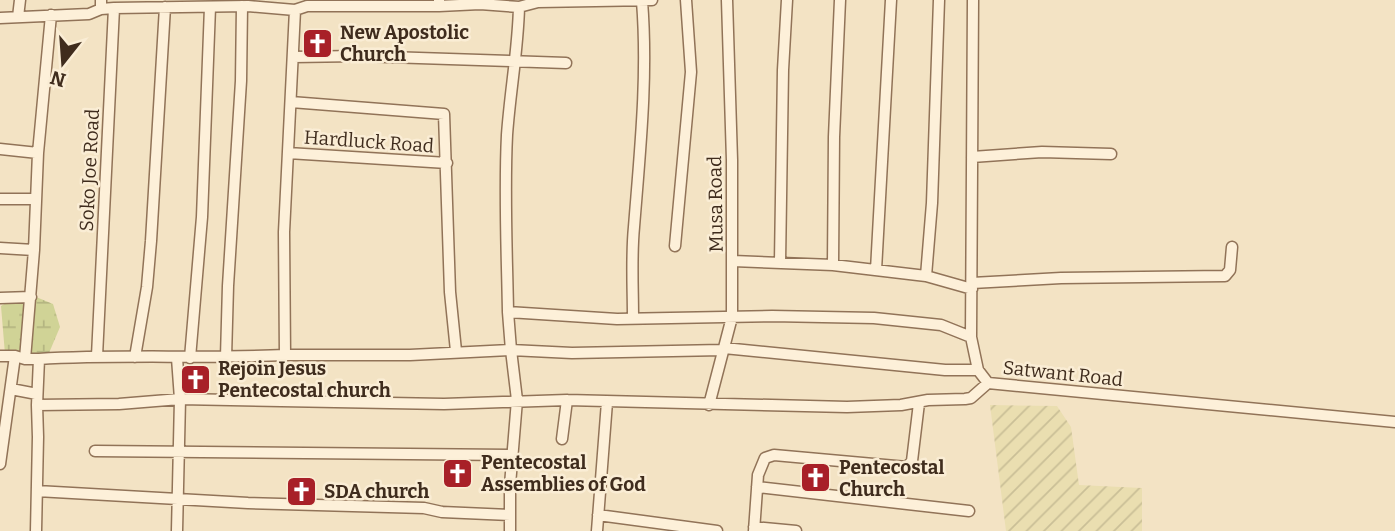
<svg xmlns="http://www.w3.org/2000/svg" width="1395" height="531" viewBox="0 0 1395 531" font-family="Bitter,serif">
  <defs>
    <pattern id="farmland-furrows" width="10" height="10" patternUnits="userSpaceOnUse" patternTransform="scale(1.75)"><rect width="10" height="10" fill="#eadeb0"/><path d="M-1 1l2-2M0 10L10 0M9 11l2-2" fill="none" stroke="#cabf97"/></pattern>
    <pattern id="wetland-marsh" width="20" height="14" patternUnits="userSpaceOnUse" patternTransform="scale(1.75)"><rect width="20" height="14" fill="#d0d396"/><path d="M1 5h8M5 5V1M11 12h8M15 12V8" fill="none" stroke="#b4b581"/></pattern>
  </defs>
  <rect width="100%" height="100%" fill="#f3e3c4"/>
  <path fill="url(#farmland-furrows)" d="M990 405 1057 406 1071 427 1079 485 1142 488V531H1006Z"/>
  <path fill="url(#wetland-marsh)" d="M24 292 53 304 60 327 49 353 28 361 5 354 1 306Z"/>
  <g fill="none" stroke-linecap="round" stroke-linejoin="round">
    <defs>
      <path id="minor" d="M538 0V2L652 0
        M973 0 971 337 978 370 988 383 1395 422
        M439 6 480 4 519 7 538 2
        M519 7C518 50 510 92 507 135 504 194 507 253 508 312L617 319 772 316 874 318 941 325 971 337
        M114 8 248 6 295 10 307 6H439V0
        M18 17 20 0
        M0 18 89 14 101 9
        M293 57 358 56 566 63
        M291 102 444 114 450 292 456 351
        M0 149 38 153
        M288 153 447 163
        M972 157 1042 152 1111 154
        M0 199H35
        M675 246 691 72 686 0
        M0 248 34 250
        M733 261 833 265 926 276 972 289
        M780 262 783 70 787 0
        M833 265 834 137 840 0
        M876 270 891 0
        M926 276 932 203 939 0
        M972 283 1061 278 1225 276 1230 270 1232 247
        M0 298 31 297
        M508 312 511 350 572 353 722 350
        M633 318C633 288 631 257 634 227 640 151 648 76 642 1
        M724 348 945 370H978
        M285 355H410L511 350 517 400 510 485V531
        M0 356H15
        M97 356 114 8 101 9V0
        M135 357 147 287 151 241 165 7
        M226 357 228 286 241 81 242 6
        M190 358 202 217 210 7
        M25 359H39L37 405 119 404 180 399 444 404 567 400 847 407 901 405 928 400 965 399 971 398 988 383
        M39 359C121 354 203 359 285 355L284 232 295 10
        M11 389 37 394
        M709 405 732 317V160L727 0
        M562 439 567 400
        M95 451 512 455
        M0 464 15 356 25 359 34 250 38 153 51 15
        M757 487 969 511
        M37 491 248 503 424 508 442 512 510 515
        M598 515 717 531
        M754 527 796 531
        M36 531 38 437 37 405
        M177 531 180 399 177 358
        M597 531 607 402
        M754 531 758 475 765 458 774 455 907 467 912 461 919 403"/>
    </defs>
    <use href="#minor" stroke="#917358" stroke-width="13"/>
    <use href="#minor" stroke="#fdf0d9" stroke-width="10"/>
  </g>
  <defs>
    <symbol id="church-square" viewBox="-11 -11 22 22"><rect x="-9" y="-9" width="18" height="18" rx="4" fill="#a82028" stroke="#faedd5"/><path d="M-1.2-6h2.4v3.5h3.3v2.4h-3.3V6h-2.4V-.1h-3.3v-2.4h3.3Z" fill="#fff"/></symbol>
  </defs>
  <g fill-rule="evenodd">
    <use href="#church-square" x="300" y="26" width="35" height="35"/>
    <use href="#church-square" x="178" y="362" width="35" height="35"/>
    <use href="#church-square" x="440" y="456" width="35" height="35"/>
    <use href="#church-square" x="798" y="460" width="35" height="35"/>
    <use href="#church-square" x="284" y="474" width="35" height="35"/>
  </g>
  <g text-anchor="middle" stroke-width="5" stroke-linejoin="round" paint-order="stroke">
    <g font-size="19" font-weight="bold" fill="#3f2c1d" stroke="#faedd5" text-anchor="start">
      <text x="340" y="39">New Apostolic<tspan x="340" dy="22">Church</tspan></text>
      <text x="218" y="375">Rejoin Jesus<tspan x="218" dy="22">Pentecostal church</tspan></text>
      <text x="481" y="469">Pentecostal<tspan x="481" dy="22">Assemblies of God</tspan></text>
      <text x="839" y="474">Pentecostal<tspan x="839" dy="22">Church</tspan></text>
      <text x="324" y="498">SDA church</text>
    </g>
    <g font-size="19" fill="#3f2c1d" stroke="#faedd5">
      <text transform="translate(369 141) rotate(4)" y="7">Hardluck Road</text>
      <text transform="translate(89 170) rotate(-87)" y="7">Soko Joe Road</text>
      <text transform="translate(715 204) rotate(-91)" y="7">Musa Road</text>
      <text transform="translate(1063 373) rotate(6)" y="7">Satwant Road</text>
    </g>
  </g>
  <g transform="translate(63 63) rotate(197)" stroke="#faedd5" stroke-width="5" paint-order="stroke">
  <path d="M0-5L12 26L0 18L-12 26Z" fill="#3f2c1d"/>
  <text y="-10" font-size="19" font-weight="bold" text-anchor="middle" fill="#3f2c1d">N</text>
  </g>
</svg>
